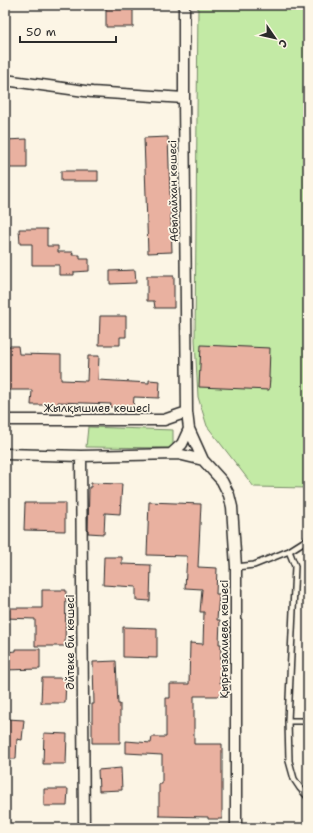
<svg xmlns="http://www.w3.org/2000/svg" width="313" height="833" viewBox="0 0 313 833" font-family="'Shantell Sans',sans-serif">
  <rect width="100%" height="100%" fill="#fcf5e5"/>
  <filter id="ink" filterUnits="userSpaceOnUse"><feTurbulence type="fractalNoise" baseFrequency=".025" numOctaves="2"/><feDisplacementMap in="SourceGraphic" scale="8" xChannelSelector="R" yChannelSelector="G"/><feConvolveMatrix kernelMatrix="1 2 1 2 8 2 1 2 1" color-interpolation-filters="sRGB"/></filter>
  <g filter="url(#ink)">
    <path fill="#c3eaa5" stroke="#778a68" d="M198 5H308V488L254 487 207 426 198 397 195 340Z
      M88 427 173 430V448L86 447Z"/>
    <path fill="#e9b1a0" stroke="#2b2b2b" d="M106 5H133V27H106Z
      M168 137 172 252 148 253 144 138Z
      M27 139V168H5V140Z
      M61 171H98V181H61Z
      M19 229H47V246H58V252H73L72 255H80V259H89V271L74 272V275H59V265H32V244H20Z
      M135 270 136 283 110 284V271Z
      M147 276H174V308H155L154 301H147Z
      M100 316H126V337H120V345H99Z
      M201 345 270 348 269 378H270L269 390 199 387Z
      M5 346H18L19 354 61 355V380L87 381 88 356H99L98 380 149 383V380L160 381 159 398 134 397 133 408 110 407 111 404 58 402V405H31L32 390H5Z
      M91 483 122 484 120 514 105 513 104 534 88 533 89 487H91Z
      M149 502 201 504 198 567 217 568 216 594H219L217 620H220L219 644H221L220 683H225L226 696H194V744H222V819H208V817L159 816V784H162V755L126 753V741L151 743 152 737H166V698H170V684H189L190 643 203 644 204 612H200L202 589 185 588 187 556 147 555Z
      M25 503H65V531L24 530Z
      M104 557H122V564L151 565 150 601 136 600V587L103 585Z
      M42 590H66L65 646H35V619L5 618V608H42Z
      M123 627 157 628V658L123 657Z
      M16 649H40V669L5 670V652L16 651Z
      M116 661 118 704H120V743H92V704H94L93 662Z
      M42 678H66L65 703H41Z
      M7 719 24 720 22 740 17 739 16 759H5Z
      M44 733 67 734 66 764H43Z
      M121 768 122 790 99 791 98 770Z
      M44 789H68L67 806H44Z"/>
    <g fill="none" stroke-linecap="round" stroke-linejoin="round">
      <defs>
        <path id="service" d="M289 551 295 566 288 721 289 761 294 779 300 788 308 797
          M236 567 254 565 289 551 308 539
          M288 721H308"/>
        <path id="minor" d="M184 5V98L187 412 189 429 203 460 222 481 229 495 232 507 236 567V828
          M5 80 92 92 184 98
          M5 420H164L187 412
          M5 454 81 456 178 454 203 460
          M171 454 182 444 189 429
          M81 456 84 828"/>
      </defs>
      <use href="#service" stroke="#2b2b2b" stroke-width="8"/>
      <use href="#minor" stroke="#2b2b2b" stroke-width="13"/>
      <use href="#service" stroke="#fcf5e5" stroke-width="5"/>
      <use href="#minor" stroke="#fcf5e5" stroke-width="10"/>
    </g>
  </g>
  <g text-anchor="middle" stroke-width="3.5" stroke-linejoin="round" paint-order="stroke">
    <g font-size="11" fill="#2b2b2b" stroke="#fcf5e5">
      <text transform="translate(173 191) rotate(-91)" y="4">Абылайхан көшесі</text>
      <text x="97" y="412">Жылқышиев көшесі</text>
      <text transform="translate(224 639) rotate(-90)" y="4">Қырғызалиева көшесі</text>
      <text transform="translate(70 642) rotate(-90)" y="4">Әйтеке би көшесі</text>
    </g>
  </g>
  <rect width="313" height="833" fill="none" stroke="#fcf5e5" stroke-width="20"/>
  <rect x="10" y="10" width="293" height="813" fill="none" stroke="#2b2b2b" stroke-width="1.5" filter="url(#ink)"/>
  <g transform="translate(275 38) rotate(124)" stroke="#fcf5e5" stroke-width="3" paint-order="stroke">
  <path d="M0-3L7 15L0 10L-7 15Z" fill="#2b2b2b"/>
  <text y="-6" font-size="11" font-weight="bold" text-anchor="middle" fill="#2b2b2b">С</text>
  </g>
  <path d="M20 36v6h96v-6" fill="none" stroke="#2b2b2b" stroke-width="2"/>
  <text x="26" y="36" font-size="12" fill="#2b2b2b" stroke="#fcf5e5" stroke-width="3" paint-order="stroke">50 m</text>
</svg>
